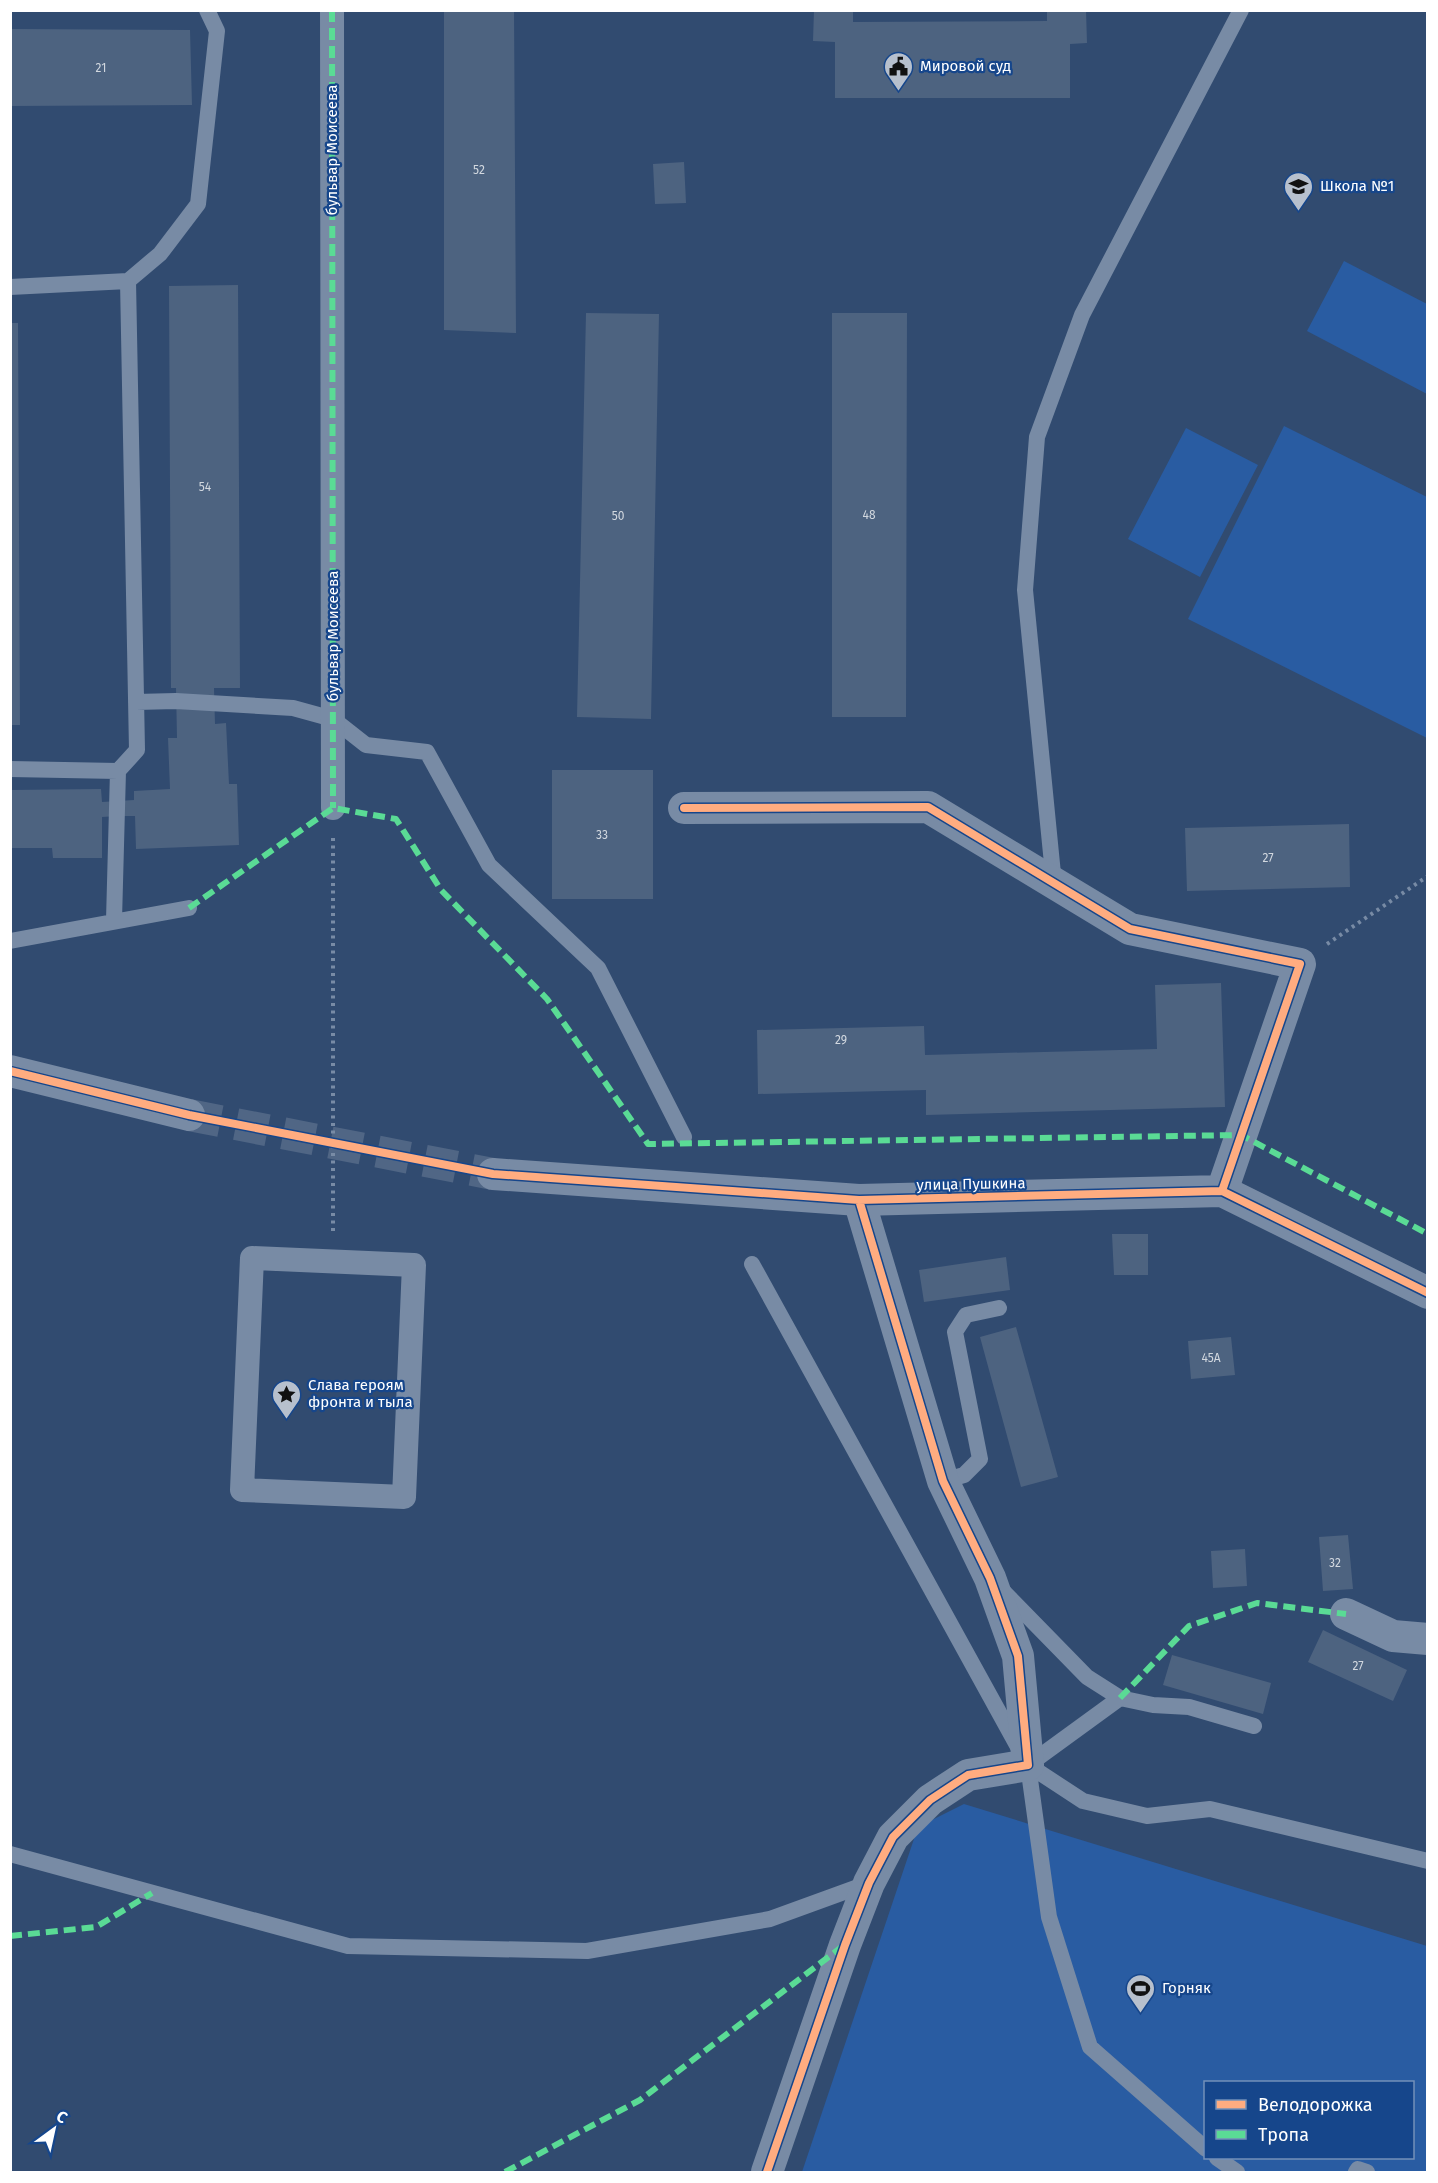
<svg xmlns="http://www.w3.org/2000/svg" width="1438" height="2183" viewBox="0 0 1438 2183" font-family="'Fira Sans',sans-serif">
  <rect width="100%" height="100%" fill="#314b70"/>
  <path fill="#295ca2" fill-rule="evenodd" d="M1344 261 1427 304V394L1307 331Z
    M1284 426 1427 497V738L1188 619Z
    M1186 428 1258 465 1200 577 1128 539Z
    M964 1804 1427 1946V2172H802L918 1827ZM1206 2082H1412V2158H1206Z"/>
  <path fill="#4d6380" d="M444 10H514L516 333 444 330Z
    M814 10H853V22L1047 21V10H1086L1087 43 1070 44V98H835V42L813 41Z
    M10 29 190 30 192 105 10 106Z
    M684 162 686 203 655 204 653 164Z
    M238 285 240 688H214L215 724 226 723 229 784H237L239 845 136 849 135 816H117L102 817V858H53L52 848H10V790L101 789 102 802 134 800V791L170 789 168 738H177L176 688H171L169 286Z
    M586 313 659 314 651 719 577 717Z
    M832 313H907L906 717H832Z
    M10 323H18L20 725H10Z
    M552 770H653V899H552Z
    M1349 824 1350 887 1187 891 1185 828Z
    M1221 983 1225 1107 926 1115V1090L758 1094 757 1030 924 1026 925 1055 1157 1049 1155 985Z
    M1112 1234H1148V1275H1114Z
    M1006 1257 1010 1290 924 1302 919 1270Z
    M1016 1327 1058 1477 1021 1487 980 1337Z
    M1231 1337 1235 1375 1191 1379 1188 1341Z
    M1348 1535 1353 1589 1323 1591 1319 1537Z
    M1245 1549 1247 1586 1213 1588 1211 1551Z
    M1323 1630 1407 1670 1393 1701 1308 1662Z
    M1172 1655 1271 1683 1263 1714 1163 1685Z"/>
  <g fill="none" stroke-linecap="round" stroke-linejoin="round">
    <path stroke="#506685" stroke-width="32" stroke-dasharray="32 16" stroke-linecap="butt" d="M189 1115 493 1174"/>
    <path stroke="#788ba5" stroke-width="4" stroke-dasharray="3 4.5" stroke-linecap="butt" d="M1327 944 1428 876
      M333 1231V836"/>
    <path stroke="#788ba5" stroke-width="16" d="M10 287 128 281 160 254 198 204 217 31 207 10
      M136 702 176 701 293 708 333 719 366 745 427 752 489 865 598 968 684 1137
      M10 769 118 771
      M1054 884 1025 590 1037 437 1082 315 1241 10
      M114 920 118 771 137 750 128 281
      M10 941 189 908
      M752 1264 1028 1765 1049 1917 1090 2047 1206 2149
      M943 1481 964 1475 980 1459 955 1332 966 1315 999 1308
      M1001 1589 1087 1677 1120 1698 1153 1705 1189 1707 1254 1726
      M1028 1765 1083 1801 1147 1816 1210 1809 1428 1861
      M1028 1765 1120 1698
      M10 1854 348 1946 587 1951 770 1919 869 1883
      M1217 2158 1237 2172
      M1356 2172 1358 2169 1367 2172"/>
    <path stroke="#788ba5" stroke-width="24" d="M332 10 333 808
      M252 1258 414 1265 404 1497 242 1490Z"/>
    <path stroke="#788ba5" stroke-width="32" d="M684 808 928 807 1130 929 1300 964 1222 1191
      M10 1071 189 1115
      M493 1174 859 1200 1222 1191 1428 1293
      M1346 1614 1393 1636 1428 1639
      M767 2172 845 1945 869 1883 893 1837 930 1800 968 1775 1028 1765 1018 1656 990 1578 943 1481 859 1200"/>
    <path stroke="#5adb95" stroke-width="6" stroke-dasharray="12 6" stroke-linecap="butt" d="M332 10 333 808
      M189 908 333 808 396 819 441 890 547 999 648 1144 1241 1135 1428 1234
      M1120 1698 1189 1626 1257 1603 1346 1614
      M10 1936 96 1927 152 1893
      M505 2172 640 2100 843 1946"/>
    <defs>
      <path id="cycleway" d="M684 808 928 807 1130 929 1300 964 1222 1191
        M10 1071 189 1115 493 1174 859 1200 1222 1191 1428 1293
        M767 2172 845 1945 869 1883 893 1837 930 1800 968 1775 1028 1765 1018 1656 990 1578 943 1481 859 1200"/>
    </defs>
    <use href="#cycleway" stroke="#16468b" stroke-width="11"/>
    <use href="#cycleway" stroke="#ffac80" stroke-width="8"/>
  </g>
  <defs>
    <symbol id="civic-pin" viewBox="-11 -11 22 30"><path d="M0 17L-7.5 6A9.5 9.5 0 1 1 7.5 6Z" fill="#b7c0cd" stroke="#16468b"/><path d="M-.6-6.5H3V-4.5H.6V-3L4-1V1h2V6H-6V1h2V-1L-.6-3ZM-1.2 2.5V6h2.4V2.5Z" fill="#111"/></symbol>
    <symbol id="school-pin" viewBox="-11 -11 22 30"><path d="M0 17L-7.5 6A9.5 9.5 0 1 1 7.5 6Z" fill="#b7c0cd" stroke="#16468b"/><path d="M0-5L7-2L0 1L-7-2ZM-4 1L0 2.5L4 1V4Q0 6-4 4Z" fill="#111"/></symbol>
    <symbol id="sight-pin" viewBox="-11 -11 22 30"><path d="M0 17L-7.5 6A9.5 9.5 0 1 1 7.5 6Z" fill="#b7c0cd" stroke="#16468b"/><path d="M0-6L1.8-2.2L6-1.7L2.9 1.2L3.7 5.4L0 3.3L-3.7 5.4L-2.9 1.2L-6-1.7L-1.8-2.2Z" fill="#111"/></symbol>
    <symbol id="stadium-pin" viewBox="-11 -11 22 30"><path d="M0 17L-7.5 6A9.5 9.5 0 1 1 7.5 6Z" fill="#b7c0cd" stroke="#16468b"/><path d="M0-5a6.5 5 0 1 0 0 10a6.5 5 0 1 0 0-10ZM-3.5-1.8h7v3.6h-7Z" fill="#111"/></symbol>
  </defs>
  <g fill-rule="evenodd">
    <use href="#civic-pin" x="882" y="50" width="33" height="45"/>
    <use href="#school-pin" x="1282" y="170" width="33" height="45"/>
    <use href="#sight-pin" x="270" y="1378" width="33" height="45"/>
    <use href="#stadium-pin" x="1124" y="1972" width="33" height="45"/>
  </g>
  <g text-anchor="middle" stroke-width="4.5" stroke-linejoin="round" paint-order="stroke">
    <g font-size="12" fill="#d2d8df">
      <text x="101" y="72">21</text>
      <text x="479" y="174">52</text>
      <text x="205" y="491">54</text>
      <text x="869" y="519">48</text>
      <text x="618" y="520">50</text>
      <text x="602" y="839">33</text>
      <text x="1268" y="862">27</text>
      <text x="841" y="1044">29</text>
      <text x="1211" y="1362">45А</text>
      <text x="1335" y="1567">32</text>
      <text x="1358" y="1670">27</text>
    </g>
    <g font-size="15" fill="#fff" stroke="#16468b" text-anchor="start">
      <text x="920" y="71">Мировой суд</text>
      <text x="1320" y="191">Школа №1</text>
      <text x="308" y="1390">Слава героям<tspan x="308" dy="17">фронта и тыла</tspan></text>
      <text x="1162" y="1993">Горняк</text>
    </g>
    <g font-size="15" fill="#fff" stroke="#16468b">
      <text transform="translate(332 150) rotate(-90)" y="5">бульвар Моисеева</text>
      <text transform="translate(333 636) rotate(-90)" y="5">бульвар Моисеева</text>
      <text transform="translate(971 1184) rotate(-1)" y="5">улица Пушкина</text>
    </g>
  </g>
  <rect width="1438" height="2183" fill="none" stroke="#ffffff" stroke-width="24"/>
  <rect x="1204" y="2081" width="210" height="78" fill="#16468b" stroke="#7390b9" stroke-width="1.5"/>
  <rect x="1216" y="2100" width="30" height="9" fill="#ffac80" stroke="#7390b9" stroke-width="1.5"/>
  <text x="1258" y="2111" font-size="18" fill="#ffffff">Велодорожка</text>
  <rect x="1216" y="2130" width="30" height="9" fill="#5adb95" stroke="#7390b9" stroke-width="1.5"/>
  <text x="1258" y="2141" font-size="18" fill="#ffffff">Тропа</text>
  <g transform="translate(54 2129) rotate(33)" stroke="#16468b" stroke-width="4.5" paint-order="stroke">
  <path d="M0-4.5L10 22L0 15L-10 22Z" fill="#ffffff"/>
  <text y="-9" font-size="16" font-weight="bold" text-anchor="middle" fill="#ffffff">С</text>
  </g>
</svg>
